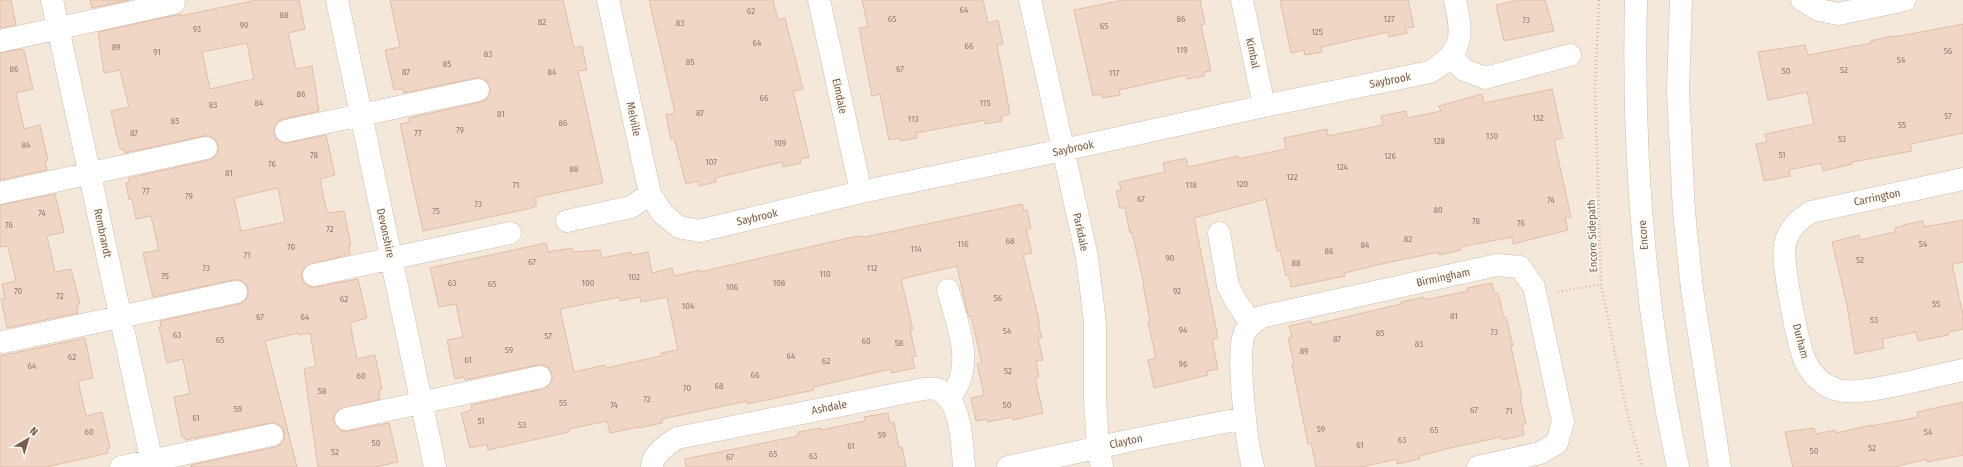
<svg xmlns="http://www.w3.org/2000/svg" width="1963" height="467" viewBox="0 0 1963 467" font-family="'Fira Sans Condensed',sans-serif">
  <rect width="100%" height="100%" fill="#fcf6ec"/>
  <path fill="#f3e8da" d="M0 0H1963V467H0Z"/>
  <path fill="#f0d6c5" stroke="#e2bda6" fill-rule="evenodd" d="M0 0H11L16 25 0 28Z
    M90 0H129L92 8Z
    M257 0H299L305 29 288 33 296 69 312 66 319 111 283 119 277 122 274 128V133L277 140 283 143H288L326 135 335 175 320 179 327 213 344 211 351 245H349L350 254 306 266 302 272V278L304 283 310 287H316L358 279 367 318 350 323 357 359 375 355 382 389 379 390 380 399 338 410 334 415V422L337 427 342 431H348L389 423 398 462 375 467H318L304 369 316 366 310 333 299 335 298 333 265 341 297 467H191V465L275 447 280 445 284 439V432L282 427 276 423H270L186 440 185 437H182L174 397 190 394 183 359 167 363 159 327 161 326 160 321 239 304 244 302 248 296V289L246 284 240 280H233L153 297 143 253 159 250 151 216 136 219 132 199 129 200 126 183 129 182V178L209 160 214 157 218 152V146L215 139 209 136H204L125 153 124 149H120L111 111 129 107 120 70 104 73 98 32 180 14V16ZM247 43 254 79 210 89 202 52ZM278 188 285 222 241 231 234 198Z
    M390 0H563L574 48 582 46 587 70 578 71 603 183 536 197V206L528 209 423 231 400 124 410 122 409 118 481 102 487 99 490 93V88L487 81 481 78H476L404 93 403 89 394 90 385 50 400 47Z
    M649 0H773L778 20 785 18 803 89 793 91 809 157 800 159 801 163 783 167 782 162 715 178 716 182 699 186 698 181 686 184 674 138 671 139 666 115 675 113Z
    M862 0H983L988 23 998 20 1003 44 997 45 1010 114 1002 116V121L985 124V120L916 133 917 138 900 141V138L889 140 880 94 872 96 859 28 868 27Z
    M1123 0H1200L1205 24 1201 25 1211 71 1204 72V76L1187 79 1186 75 1119 90 1120 95 1102 98V94L1093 96 1074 10Z
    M1280 0H1408L1414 27 1405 28 1407 33 1389 37 1388 32 1321 47 1322 52 1305 55 1304 50 1291 53Z
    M1519 0H1545L1554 31 1504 41 1496 5Z
    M1963 24V133L1910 144 1912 151 1852 162V164L1823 171 1821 163 1789 170 1790 176 1764 181 1756 144 1767 142 1765 134 1814 124 1807 92 1768 100 1758 52 1805 45 1808 55 1871 43V41L1887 37 1900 36Z
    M21 49 24 50 33 89 16 93 24 129 40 125 48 160 45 161 47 170 0 180V53Z
    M1552 89 1563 138 1554 140 1571 217 1565 218 1568 230 1513 244 1512 237 1460 247 1461 250 1439 255V252L1381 264 1344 273 1345 276 1291 287 1289 275 1286 276 1280 250 1277 251 1266 199 1194 218 1218 338 1212 340 1218 369 1207 371 1208 375 1154 388 1148 360 1156 358 1148 322 1150 321 1143 285H1144L1132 232 1130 233 1125 208H1120L1116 191 1121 190 1119 182 1165 172 1163 163 1186 158 1188 167 1238 156V159L1286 149 1284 138 1327 129 1328 136 1383 125 1381 116 1406 111 1407 118 1441 111 1439 106 1482 94 1484 103Z
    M55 194 64 232 47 236 55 272 71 269 80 304H77L78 313 7 328 1 299H5L2 284 16 281 8 246 0 247V205Z
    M1022 204 1024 211 1027 210 1031 228 1026 229 1032 253 1023 255 1040 324H1038L1042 338H1038L1043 360 1036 361 1039 377 1035 378 1043 413 1013 420V417L987 422V419L976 421 971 398 984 395 977 364 982 363 971 316 969 317 967 311 957 266 901 279 913 330H910L916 356 912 357 915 368 891 373V369L813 387 814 390 771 399 747 404V401L662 419V423L639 428V427L610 433 607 421 569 429V432L488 450 487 444 470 448 461 413 472 410 471 405 543 389 548 386 552 381V375L549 368 544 365H538L465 380 464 377 455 379 447 340 463 337 456 304 439 307 430 268 546 243 548 252 572 248 573 252 600 250 602 258 631 252 632 255 648 252 652 273 672 268 674 276 700 270V272L857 236 865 237ZM619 297 620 301 640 297 641 302 667 297 678 350 661 353V356L606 368 605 365 574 372 560 309Z
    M1963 220V262L1952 264 1963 315V329L1948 332V335L1918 341 1916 332 1882 339 1884 348 1855 354 1847 305 1832 242 1859 235 1860 240 1895 232V228L1904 226 1903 225 1923 221 1924 227Z
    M1492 283 1494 293H1498L1504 318 1506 317 1513 346 1511 347 1522 397 1520 398 1526 424H1522L1524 435 1502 440 1501 437 1450 448 1419 456 1420 459 1397 464V459L1361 467H1316L1311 443 1308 444 1292 364H1294L1288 338 1292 337 1289 326 1311 321 1312 325 1401 304V302L1424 297V300L1468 291 1467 288Z
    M85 338 93 378 78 381 86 416 102 412 110 448 107 449 108 453 46 467H0V356Z
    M1963 402V455L1927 462V459L1894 467H1793L1785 432 1814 428 1816 434 1835 430 1836 433 1871 425V426L1909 419 1918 417 1917 412Z
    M888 413 890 423 894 422 899 448 902 447 906 467H686L685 459 798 436V432L821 428V430L865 421 864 417Z"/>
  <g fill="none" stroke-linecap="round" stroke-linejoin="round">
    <defs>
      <path id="minor" d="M52 0 153 467
        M337 0 435 467
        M608 0 650 194 663 214 679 227 699 231 861 192 1063 150 1264 106 1430 72C1464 51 1463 37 1455 0
        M819 0 861 192
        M1030 0 1087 257 1095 323V399L1098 447 1102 467
        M1242 0 1264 106
        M1636 0C1632 157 1645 314 1678 467
        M1681 0 1678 91 1684 212 1692 289 1720 467
        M1802 0 1819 10 1838 14 1905 0
        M0 41 174 3
        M1451 56 1464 70 1485 78 1570 55
        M286 131 478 90
        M1963 179 1811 212C1799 219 1788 230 1785 244 1781 261 1798 347 1806 363 1813 376 1824 386 1838 390 1861 397 1936 375 1963 370
        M0 193 206 148
        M567 221 631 207 650 194
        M1219 233 1228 286 1237 303 1252 324
        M314 275 510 233
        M948 290C955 317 971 354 959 382 957 387 953 393 950 398
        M3 342 236 292
        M346 419 540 377
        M121 467 272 435
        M652 467C652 454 667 445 677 438L918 390C923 389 931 388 936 389 962 398 962 444 964 467
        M1008 467 1137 439 1245 418
        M1253 467C1247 445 1235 349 1245 332 1249 325 1256 321 1261 317L1497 265 1520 267 1534 287 1563 422 1557 443 1540 453 1478 467"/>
    </defs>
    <use href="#minor" stroke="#cebeb1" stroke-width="23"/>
    <path stroke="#d5b9a7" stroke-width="2.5" stroke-dasharray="1 3" stroke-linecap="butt" d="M1599 0 1595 88 1601 284 1626 408 1642 467
      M1558 292 1601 284"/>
    <use href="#minor" stroke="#fff" stroke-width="22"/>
  </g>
  <g text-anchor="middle" stroke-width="3" stroke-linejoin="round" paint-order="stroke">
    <g font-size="9" fill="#947b6c">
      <text x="964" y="13">64</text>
      <text x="751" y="14">62</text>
      <text x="284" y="18">88</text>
      <text x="892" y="22">65</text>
      <text x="1181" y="22">86</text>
      <text x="1389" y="22">127</text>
      <text x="1526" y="23">73</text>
      <text x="542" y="25">82</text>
      <text x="680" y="26">83</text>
      <text x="244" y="28">90</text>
      <text x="1104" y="29">65</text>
      <text x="197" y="32">93</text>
      <text x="1317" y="35">125</text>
      <text x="757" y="46">64</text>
      <text x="969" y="49">66</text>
      <text x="116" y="50">89</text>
      <text x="1182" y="53">119</text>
      <text x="1948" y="54">56</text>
      <text x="157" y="55">91</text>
      <text x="488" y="57">83</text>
      <text x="1901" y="63">54</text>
      <text x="690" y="65">85</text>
      <text x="447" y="67">85</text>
      <text x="14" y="72">86</text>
      <text x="900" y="72">67</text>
      <text x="1844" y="73">52</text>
      <text x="1786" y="74">50</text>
      <text x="406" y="75">87</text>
      <text x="552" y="75">84</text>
      <text x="1114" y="76">117</text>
      <text x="301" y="97">86</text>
      <text x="764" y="101">66</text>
      <text x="259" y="106">84</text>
      <text x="985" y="106">115</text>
      <text x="213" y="108">83</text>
      <text x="700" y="116">87</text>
      <text x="501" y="117">81</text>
      <text x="1948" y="119">57</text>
      <text x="1538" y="121">132</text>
      <text x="913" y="122">113</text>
      <text x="175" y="124">85</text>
      <text x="563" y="126">86</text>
      <text x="1902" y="128">55</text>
      <text x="460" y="133">79</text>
      <text x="134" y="136">87</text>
      <text x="418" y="136">77</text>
      <text x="1492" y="139">130</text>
      <text x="1842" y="142">53</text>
      <text x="1439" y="144">128</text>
      <text x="780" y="146">109</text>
      <text x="26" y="148">84</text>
      <text x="314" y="158">78</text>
      <text x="1782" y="158">51</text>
      <text x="1390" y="159">126</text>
      <text x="711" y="165">107</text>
      <text x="272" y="167">76</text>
      <text x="1342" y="170">124</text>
      <text x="574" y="172">88</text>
      <text x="229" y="176">81</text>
      <text x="1292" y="180">122</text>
      <text x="1242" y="187">120</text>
      <text x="516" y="188">71</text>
      <text x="1191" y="188">118</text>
      <text x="146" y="194">77</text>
      <text x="189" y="199">79</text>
      <text x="1141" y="202">67</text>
      <text x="1551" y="203">74</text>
      <text x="478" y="207">73</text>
      <text x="1438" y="213">80</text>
      <text x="436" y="214">75</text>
      <text x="42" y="216">74</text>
      <text x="1476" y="224">78</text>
      <text x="1521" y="226">76</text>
      <text x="9" y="228">76</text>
      <text x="330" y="232">72</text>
      <text x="1408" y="242">82</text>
      <text x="1010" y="244">68</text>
      <text x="963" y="247">116</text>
      <text x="1923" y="247">54</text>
      <text x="1365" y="248">84</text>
      <text x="291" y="250">70</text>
      <text x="916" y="252">114</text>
      <text x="1329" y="254">86</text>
      <text x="247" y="258">71</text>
      <text x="1170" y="261">90</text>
      <text x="1860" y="263">52</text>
      <text x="532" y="265">67</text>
      <text x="1296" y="266">88</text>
      <text x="206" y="271">73</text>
      <text x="872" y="271">112</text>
      <text x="825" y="277">110</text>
      <text x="165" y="279">75</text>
      <text x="634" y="280">102</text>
      <text x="452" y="286">63</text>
      <text x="588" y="286">100</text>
      <text x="779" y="286">108</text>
      <text x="492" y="287">65</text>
      <text x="732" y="290">106</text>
      <text x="18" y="294">70</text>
      <text x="1177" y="294">92</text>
      <text x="60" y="299">72</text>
      <text x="998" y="301">56</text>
      <text x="344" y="302">62</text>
      <text x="1936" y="307">55</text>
      <text x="688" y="309">104</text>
      <text x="1454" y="319">81</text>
      <text x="260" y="320">67</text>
      <text x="305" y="320">64</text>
      <text x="1874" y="323">53</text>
      <text x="1183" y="333">94</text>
      <text x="1007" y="334">54</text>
      <text x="1494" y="335">73</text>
      <text x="1380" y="336">85</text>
      <text x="177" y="338">63</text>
      <text x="548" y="339">57</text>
      <text x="1337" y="342">87</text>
      <text x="220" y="343">65</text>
      <text x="866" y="344">60</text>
      <text x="899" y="346">58</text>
      <text x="1419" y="347">83</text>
      <text x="509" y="353">59</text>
      <text x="1304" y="354">89</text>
      <text x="791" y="359">64</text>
      <text x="72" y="360">62</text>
      <text x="468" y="363">61</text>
      <text x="826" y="364">62</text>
      <text x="1183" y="367">96</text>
      <text x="32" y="369">64</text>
      <text x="1008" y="374">52</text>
      <text x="755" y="378">66</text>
      <text x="361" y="379">60</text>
      <text x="719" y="389">68</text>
      <text x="687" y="391">70</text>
      <text x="322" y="394">58</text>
      <text x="647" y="402">72</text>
      <text x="563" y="406">55</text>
      <text x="614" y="408">74</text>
      <text x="1007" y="408">50</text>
      <text x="238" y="412">59</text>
      <text x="1474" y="413">67</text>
      <text x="1509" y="414">71</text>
      <text x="196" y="421">61</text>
      <text x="481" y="424">51</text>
      <text x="522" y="428">53</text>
      <text x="1321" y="432">59</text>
      <text x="1434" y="433">65</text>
      <text x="89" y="435">60</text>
      <text x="1928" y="435">54</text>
      <text x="882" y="438">59</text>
      <text x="1402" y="443">63</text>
      <text x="376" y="446">50</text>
      <text x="1360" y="448">61</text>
      <text x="851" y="449">61</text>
      <text x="1872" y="451">52</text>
      <text x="1814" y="454">50</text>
      <text x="335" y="455">52</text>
      <text x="773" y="457">65</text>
      <text x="813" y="459">63</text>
      <text x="730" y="460">67</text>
    </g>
    <g font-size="11" fill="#765d4f" stroke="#fefaf2">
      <text transform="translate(1253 53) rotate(78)" y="4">Kimbal</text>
      <text transform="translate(1390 80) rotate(-11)" y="4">Saybrook</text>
      <text transform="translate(840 96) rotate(78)" y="4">Elmdale</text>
      <text transform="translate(634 119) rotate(78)" y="4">Melville</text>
      <text transform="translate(1073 148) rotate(-12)" y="4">Saybrook</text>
      <text transform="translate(1877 197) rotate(-12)" y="4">Carrington</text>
      <text transform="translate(757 217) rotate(-13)" y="4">Saybrook</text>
      <text transform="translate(1081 232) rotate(78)" y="4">Parkdale</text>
      <text transform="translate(103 233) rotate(78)" y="4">Rembrandt</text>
      <text transform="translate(386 233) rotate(78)" y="4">Devonshire</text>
      <text transform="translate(1643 235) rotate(-94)" y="4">Encore</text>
      <text transform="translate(1592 236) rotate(-92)" y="4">Encore Sidepath</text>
      <text transform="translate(1443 277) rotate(-12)" y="4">Birmingham</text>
      <text transform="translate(1801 341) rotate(76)" y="4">Durham</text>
      <text transform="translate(829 407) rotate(-11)" y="4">Ashdale</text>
      <text transform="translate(1126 441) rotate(-12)" y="4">Clayton</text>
    </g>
  </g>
  <g transform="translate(28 439) rotate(38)" stroke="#fefaf2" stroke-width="3" paint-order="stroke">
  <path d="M0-3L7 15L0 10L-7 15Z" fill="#765d4f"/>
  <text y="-6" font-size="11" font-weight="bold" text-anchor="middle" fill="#765d4f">N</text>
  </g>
</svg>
